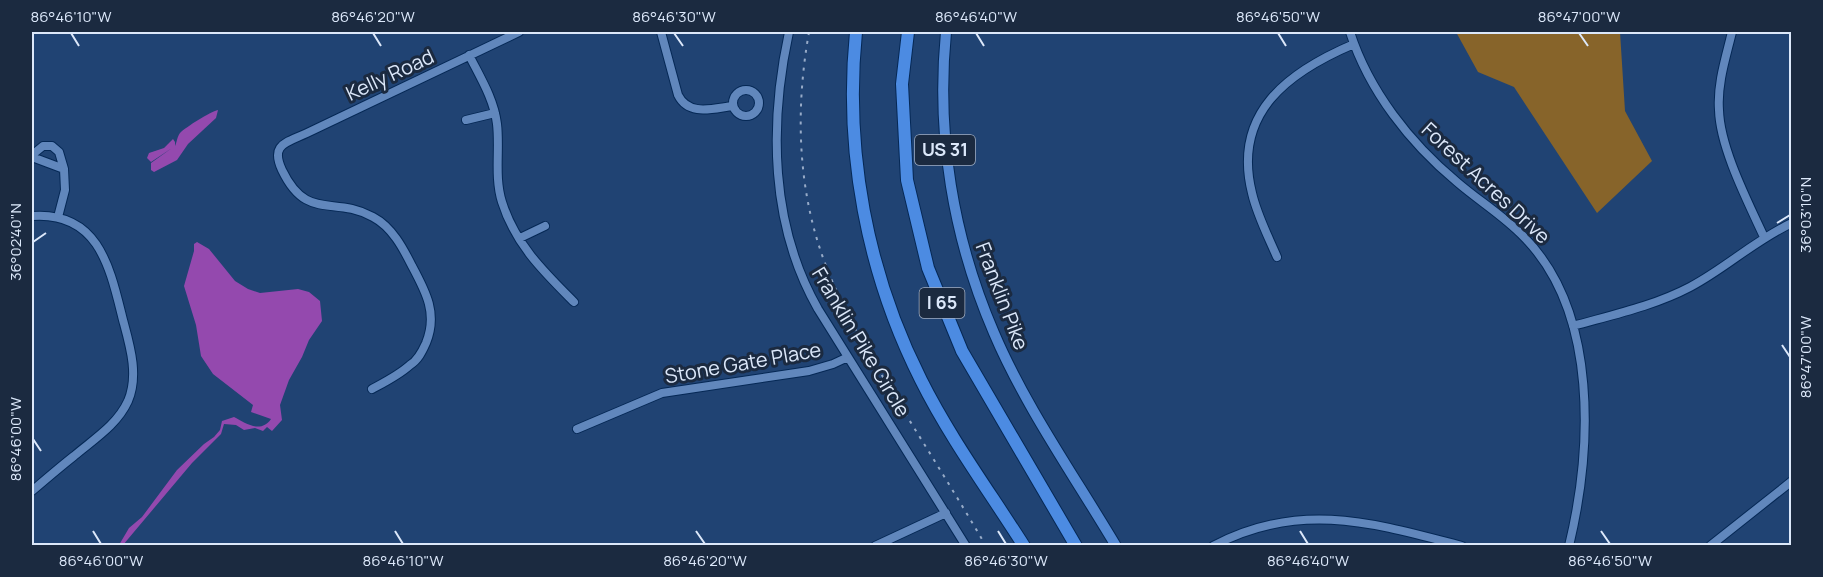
<svg xmlns="http://www.w3.org/2000/svg" width="1823" height="577" viewBox="0 0 1823 577" font-family="Manrope,sans-serif">
  <rect width="100%" height="100%" fill="#204373"/>
  <path fill="#87642a" d="M1456 32H1620L1625 111 1652 161 1597 213 1514 87 1478 72Z"/>
  <path fill="#9449ae" d="M218 110 216 118 188 144 177 160 154 172 151 170V163L172 148 151 162 147 158 149 153 164 148 173 139 175 142V146C177 142 177 137 180 133 186 127 210 112 218 110Z
    M197 242 209 249 235 281 248 289 260 293 298 289 309 292 320 301 322 321 309 340 302 357 289 380 280 405 282 420 272 431 267 427 263 431 255 428 244 430 236 425 224 424 221 434 192 463 123 545H119L129 528 142 517 177 470 204 444 214 437 220 430 222 421 234 417C245 423 261 434 271 419L251 412 253 405 213 374 201 356 196 325 184 286 194 251V244Z"/>
  <g fill="none" stroke-linecap="round" stroke-linejoin="round">
    <defs>
      <path id="minor" d="M661 32 678 95C689 117 714 108 733 106
        M789 32C769 124 770 225 818 309L966 546
        M1350 32C1369 91 1410 143 1457 182 1479 201 1504 216 1524 237 1599 313 1592 450 1569 546
        M1732 32C1726 57 1717 84 1719 110 1720 148 1748 202 1764 237
        M469 55C480 77 494 99 497 124 500 149 494 177 502 202 515 244 544 272 574 302
        M733 103a13 13 0 1 1 26 0a13 13 0 1 1-26 0Z
        M466 120 495 113
        M32 155 43 146H52L59 152 64 169
        M32 157 64 169 65 190 58 217
        M32 216C99 211 110 268 123 320 130 346 139 375 128 401 117 425 94 439 74 456 60 467 46 479 32 491
        M520 238 545 226
        M1277 257C1268 236 1257 215 1252 193 1232 113 1288 72 1354 44
        M1573 326C1612 315 1654 306 1690 287 1726 268 1755 240 1792 223
        M372 389C385 382 399 375 410 365 418 360 422 352 426 343 438 314 426 292 412 266 403 248 392 227 373 217 333 195 307 222 282 170 270 144 286 143 307 133L519 32
        M577 429 662 393 809 371 833 364 848 357
        M875 546 946 513
        M1213 546C1300 500 1374 523 1462 546
        M1710 546 1792 481"/>
      <path id="major" d="M946 32C936 135 953 238 994 333 1025 406 1075 477 1116 546"/>
      <path id="highway" d="M856 32C844 151 867 273 921 380 950 438 989 491 1024 546
        M908 32 902 84 907 180 928 268 962 351 1076 546"/>
    </defs>
    <use href="#minor" stroke="#052855" stroke-width="10"/>
    <use href="#major" stroke="#052855" stroke-width="12"/>
    <use href="#highway" stroke="#052855" stroke-width="14"/>
    <use href="#minor" stroke="#6187bc" stroke-width="8"/>
    <use href="#major" stroke="#5489d3" stroke-width="10"/>
    <use href="#highway" stroke="#4c8be2" stroke-width="12"/>
    <path stroke="#97abc8" stroke-width="2" stroke-dasharray="3 6" stroke-linecap="butt" d="M809 32C796 105 797 181 821 252 840 308 872 359 903 410 931 455 959 500 986 546"/>
  </g>
  <path fill="none" stroke="#dce8fa" stroke-width="2" d="M71 33 79 46M373 33 381 46M674 33 683 46M976 33 984 46M1278 33 1286 46M1579 33 1588 46M1777 223 1790 215M33 242 46 233M1782 345 1790 357M33 439 41 451M93 531 101 544M395 531 403 544M696 531 705 544M998 531 1006 544M1300 531 1308 544M1601 531 1610 544"/>
  <g text-anchor="middle" stroke-width="6" stroke-linejoin="round" paint-order="stroke">
    <g fill="#1b2a40" stroke="#a2afc2" stroke-width="1.5">
      <rect x="915" y="135" width="60" height="30" rx="4.5"/>
      <rect x="919.5" y="288" width="45" height="30" rx="4.5"/>
    </g>
    <g font-size="18" font-weight="bold" fill="#dce8fa">
      <text x="945" y="156">US 31</text>
      <text x="942" y="309">I 65</text>
    </g>
    <g font-size="20" fill="#dce8fa" stroke="#1b2a40">
      <text transform="translate(390 75) rotate(-25)" y="7">Kelly Road</text>
      <text transform="translate(1486 183) rotate(43)" y="7">Forest Acres Drive</text>
      <text transform="translate(1002 296) rotate(69)" y="7">Franklin Pike</text>
      <text transform="translate(861 342) rotate(59)" y="7">Franklin Pike Circle</text>
      <text transform="translate(743 363) rotate(-10)" y="7">Stone Gate Place</text>
    </g>
  </g>
  <rect width="1823" height="577" fill="none" stroke="#1b2a40" stroke-width="66"/>
  <rect x="33" y="33" width="1757" height="511" fill="none" stroke="#dce8fa" stroke-width="2"/>
  <g font-size="15" text-anchor="middle" fill="#dce8fa">
    <text x="71" y="22">86°46'10"W</text>
    <text x="373" y="22">86°46'20"W</text>
    <text x="674" y="22">86°46'30"W</text>
    <text x="976" y="22">86°46'40"W</text>
    <text x="1278" y="22">86°46'50"W</text>
    <text x="1579" y="22">86°47'00"W</text>
    <text transform="translate(1806 215) rotate(-90)" y="5">36°03'10"N</text>
    <text transform="translate(16 242) rotate(-90)" y="5">36°02'40"N</text>
    <text transform="translate(1806 357) rotate(-90)" y="5">86°47'00"W</text>
    <text transform="translate(16 439) rotate(-90)" y="5">86°46'00"W</text>
    <text x="101" y="566">86°46'00"W</text>
    <text x="403" y="566">86°46'10"W</text>
    <text x="705" y="566">86°46'20"W</text>
    <text x="1006" y="566">86°46'30"W</text>
    <text x="1308" y="566">86°46'40"W</text>
    <text x="1610" y="566">86°46'50"W</text>
  </g>
</svg>
